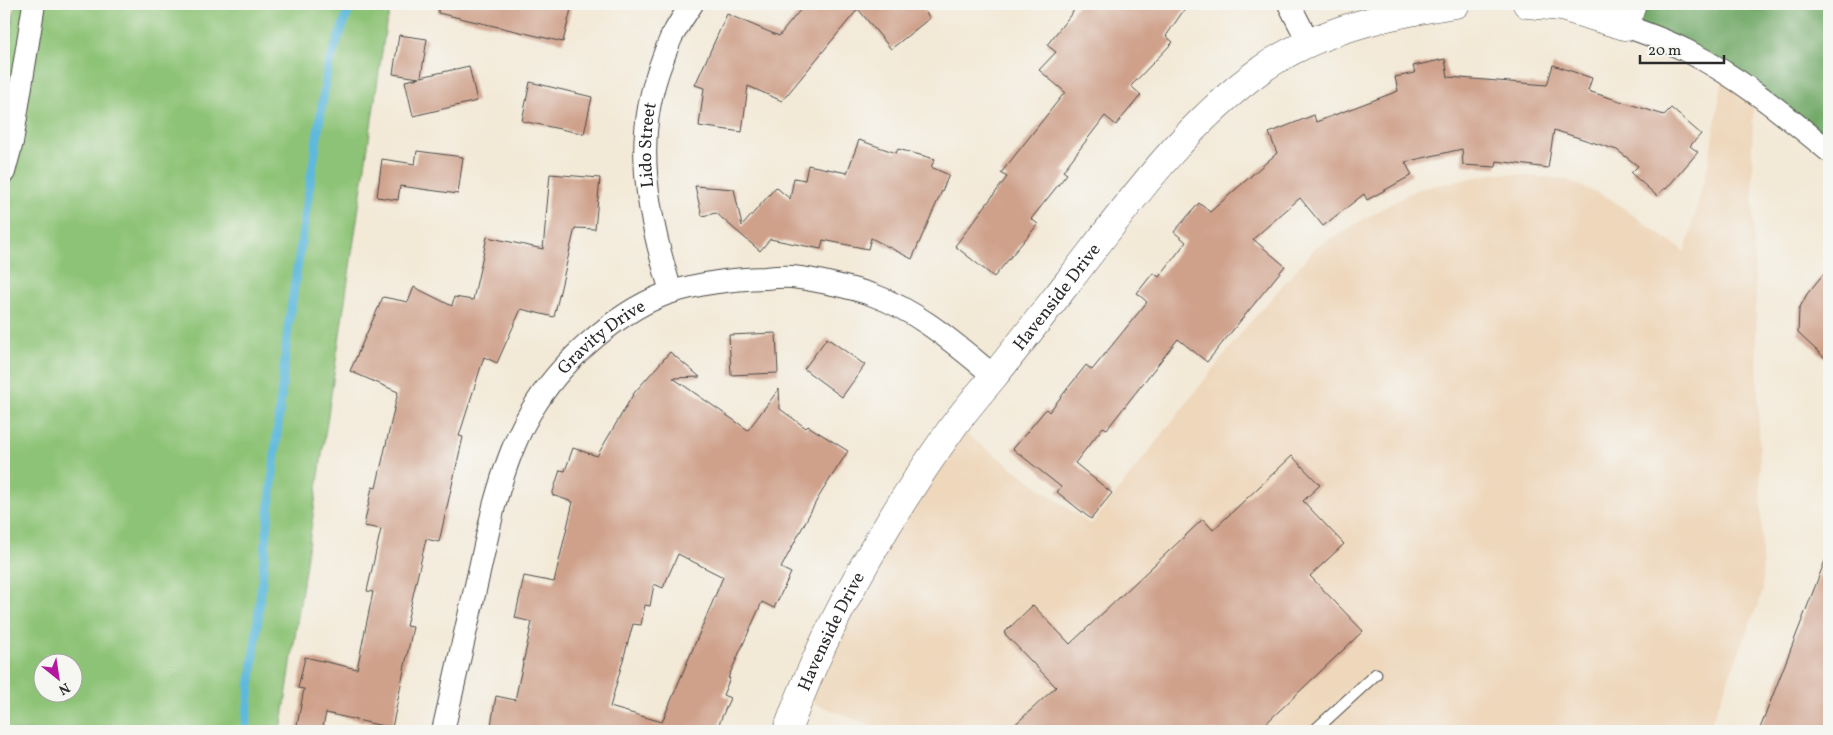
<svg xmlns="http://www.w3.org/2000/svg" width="1833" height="735" viewBox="0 0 1833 735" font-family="Vollkorn,serif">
  <rect width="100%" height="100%" fill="#f6f6f2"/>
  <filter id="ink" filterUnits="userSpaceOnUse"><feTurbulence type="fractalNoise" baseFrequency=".02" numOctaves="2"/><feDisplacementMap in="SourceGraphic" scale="10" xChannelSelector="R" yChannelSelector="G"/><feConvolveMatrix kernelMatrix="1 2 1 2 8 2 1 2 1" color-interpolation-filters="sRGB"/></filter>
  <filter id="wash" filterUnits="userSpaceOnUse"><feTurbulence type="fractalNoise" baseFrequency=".0096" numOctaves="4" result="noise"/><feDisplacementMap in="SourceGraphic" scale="20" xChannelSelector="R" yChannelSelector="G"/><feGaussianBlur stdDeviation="1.12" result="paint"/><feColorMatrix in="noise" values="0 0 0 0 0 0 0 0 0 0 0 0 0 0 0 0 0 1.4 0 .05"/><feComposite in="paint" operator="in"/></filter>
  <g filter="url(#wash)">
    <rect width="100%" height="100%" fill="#f3e9d7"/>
    <path fill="#eed7bb" d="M1724 73 1754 93 1752 150 1763 591 1708 731H884L799 697 955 426 1091 525 1247 326 1317 246 1417 189 1497 173 1565 179 1609 198 1685 252 1707 169Z"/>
    <path fill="#8dc376" stroke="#5c7750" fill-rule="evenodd" d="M15 4H393L386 25 281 731H4V76ZM42 662H72V692H42Z"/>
    <path fill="#72a967" stroke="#4e6a49" d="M1631 4H1829V155L1754 93 1624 26Z"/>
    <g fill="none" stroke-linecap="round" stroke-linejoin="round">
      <path stroke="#5eb9dc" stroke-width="9" d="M245 731 258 619 288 328 328 66 351 4"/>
    </g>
    <g id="blocks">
      <path fill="#cfa18b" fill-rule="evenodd" d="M439 4H550L571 9 563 42 438 13Z
        M805 4H919L930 18 891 49 858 9 782 101 748 86 742 132 699 126 704 88 695 85 727 14 779 36Z
        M1079 4H1188L1166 36 1173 42 1131 86 1141 95 1116 125 1105 116 1063 171 1067 174 1031 219 1038 224 994 277 955 246 1007 177 1001 173 1065 92 1039 70 1056 52 1047 45Z
        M399 35 427 39 421 77 469 66 477 101 413 116 405 81 419 78 393 74Z
        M1445 59 1448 77 1547 85 1553 65 1592 78 1588 91 1664 115 1671 108 1701 134 1690 146 1698 152 1666 189 1664 188 1657 196 1631 173 1638 166 1617 150 1554 130 1548 168 1497 161 1496 167 1463 165 1462 149 1405 162 1412 175 1367 200 1364 194 1323 226 1300 198 1253 239 1285 266 1207 362 1178 339 1107 429 1103 427 1075 463 1112 493 1091 519 1057 492 1061 487 1013 449 1046 409 1049 412 1086 365 1092 370 1147 302 1137 293 1153 273 1159 277 1186 242 1174 232 1199 203 1210 212 1277 153 1269 133 1314 115 1316 122 1398 91 1395 77 1415 73 1413 66Z
        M530 82 592 97 584 134 522 121Z
        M859 140 896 153 898 149 935 159 931 167 949 175 912 259 871 238 868 249 823 240 821 249 770 239 760 251 716 213 702 216 695 186 734 189 742 226 776 187 790 199 794 178 805 180 808 165 847 173Z
        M417 151 463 157 458 194 400 186 398 200 377 197 382 159 415 164Z
        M550 174 600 178 595 229 575 228 554 317 521 309 497 363 484 357 459 436 463 437 439 542 426 539 406 626 413 627 392 728 326 713 322 731H296L304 689 298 688 305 657 357 669 373 592 367 591 381 529 364 526 372 487 376 488 398 392 350 371 383 297 408 302 414 287 452 306 454 297 473 300 487 237 543 249Z
        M1829 267V362L1798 333 1799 309 1807 294Z
        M776 333 778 373 731 375 729 335Z
        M827 338 865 365 842 397 804 369Z
        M670 352 700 377 673 378 748 430 779 389 780 409 806 428 808 426 848 451 818 498 781 568 791 573 774 608 762 602 728 678H730L723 695 730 698 716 731H490L496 696 515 700 532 622 515 618 524 576 554 582 573 502 552 495 560 470 565 471 573 448 597 456 634 393ZM678 554 723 577 662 722 610 707 633 624 641 625 645 605 650 606 654 584 663 588Z
        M1292 456 1320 485 1303 501 1344 544 1310 576 1363 631 1258 731H1008L1056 687 1004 633 1033 605 1070 644 1203 519 1213 530Z
        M1828 553H1829V731H1759Z"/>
    </g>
  </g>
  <g filter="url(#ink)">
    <use href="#blocks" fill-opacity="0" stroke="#494845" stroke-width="1"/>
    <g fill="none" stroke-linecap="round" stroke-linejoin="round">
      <defs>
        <path id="service" d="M1314 731 1376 674"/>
        <g id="minor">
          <path d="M1289 4 1309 43"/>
          <path d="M1625 26C1645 33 1666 40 1685 50 1738 76 1784 114 1829 151"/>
          <path d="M4 172 12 142 34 4"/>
          <path id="s1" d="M671 292C648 213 631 141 662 61 665 53 668 44 672 36 678 25 685 14 692 4"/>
          <path id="s2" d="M443 731 494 506C504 470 516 433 537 402 565 358 623 307 672 292 704 282 733 279 765 278 774 277 783 276 792 277 813 279 853 288 873 295 920 312 956 345 994 376"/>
        </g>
        <g id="tertiary">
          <path d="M1527 4 1562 7 1625 26 1632 4"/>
          <path id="s3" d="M787 731C826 622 885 522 952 428 965 410 980 393 994 376 1019 345 1043 314 1068 282 1127 206 1183 126 1262 69 1318 30 1390 14 1456 4"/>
        </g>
      </defs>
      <use href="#service" stroke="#494845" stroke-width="13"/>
      <use href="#minor" stroke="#494845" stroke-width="24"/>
      <use href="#tertiary" stroke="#494845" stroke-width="29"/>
      <use href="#service" stroke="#fff" stroke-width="11"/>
      <use href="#minor" stroke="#fff" stroke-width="22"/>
      <use href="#tertiary" stroke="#fff" stroke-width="28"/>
    </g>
  </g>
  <g text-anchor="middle" stroke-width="5" stroke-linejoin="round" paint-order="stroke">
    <g font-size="18" fill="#2b2b2b" stroke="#f6f6f2">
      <text dy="6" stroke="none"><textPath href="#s1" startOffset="150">Lido Street</textPath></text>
      <text dy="6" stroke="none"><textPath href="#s3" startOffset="514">Havenside Drive</textPath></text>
      <text dy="6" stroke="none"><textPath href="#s2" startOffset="436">Gravity Drive</textPath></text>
      <text dy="6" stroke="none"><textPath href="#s3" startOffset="109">Havenside Drive</textPath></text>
    </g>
  </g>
  <rect width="1833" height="735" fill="none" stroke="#f6f6f2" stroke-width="20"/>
  <g transform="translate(58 678) rotate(150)"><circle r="24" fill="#f6f6f2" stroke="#a5a5a2"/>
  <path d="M0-4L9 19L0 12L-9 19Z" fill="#b5179e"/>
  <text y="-8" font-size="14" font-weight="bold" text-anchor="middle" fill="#2b2b2b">N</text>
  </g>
  <path d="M1640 55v8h84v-8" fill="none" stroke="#2b2b2b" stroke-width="2.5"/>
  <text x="1648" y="55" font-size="15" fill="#2b2b2b" stroke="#f6f6f2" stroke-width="4" paint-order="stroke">20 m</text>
</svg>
